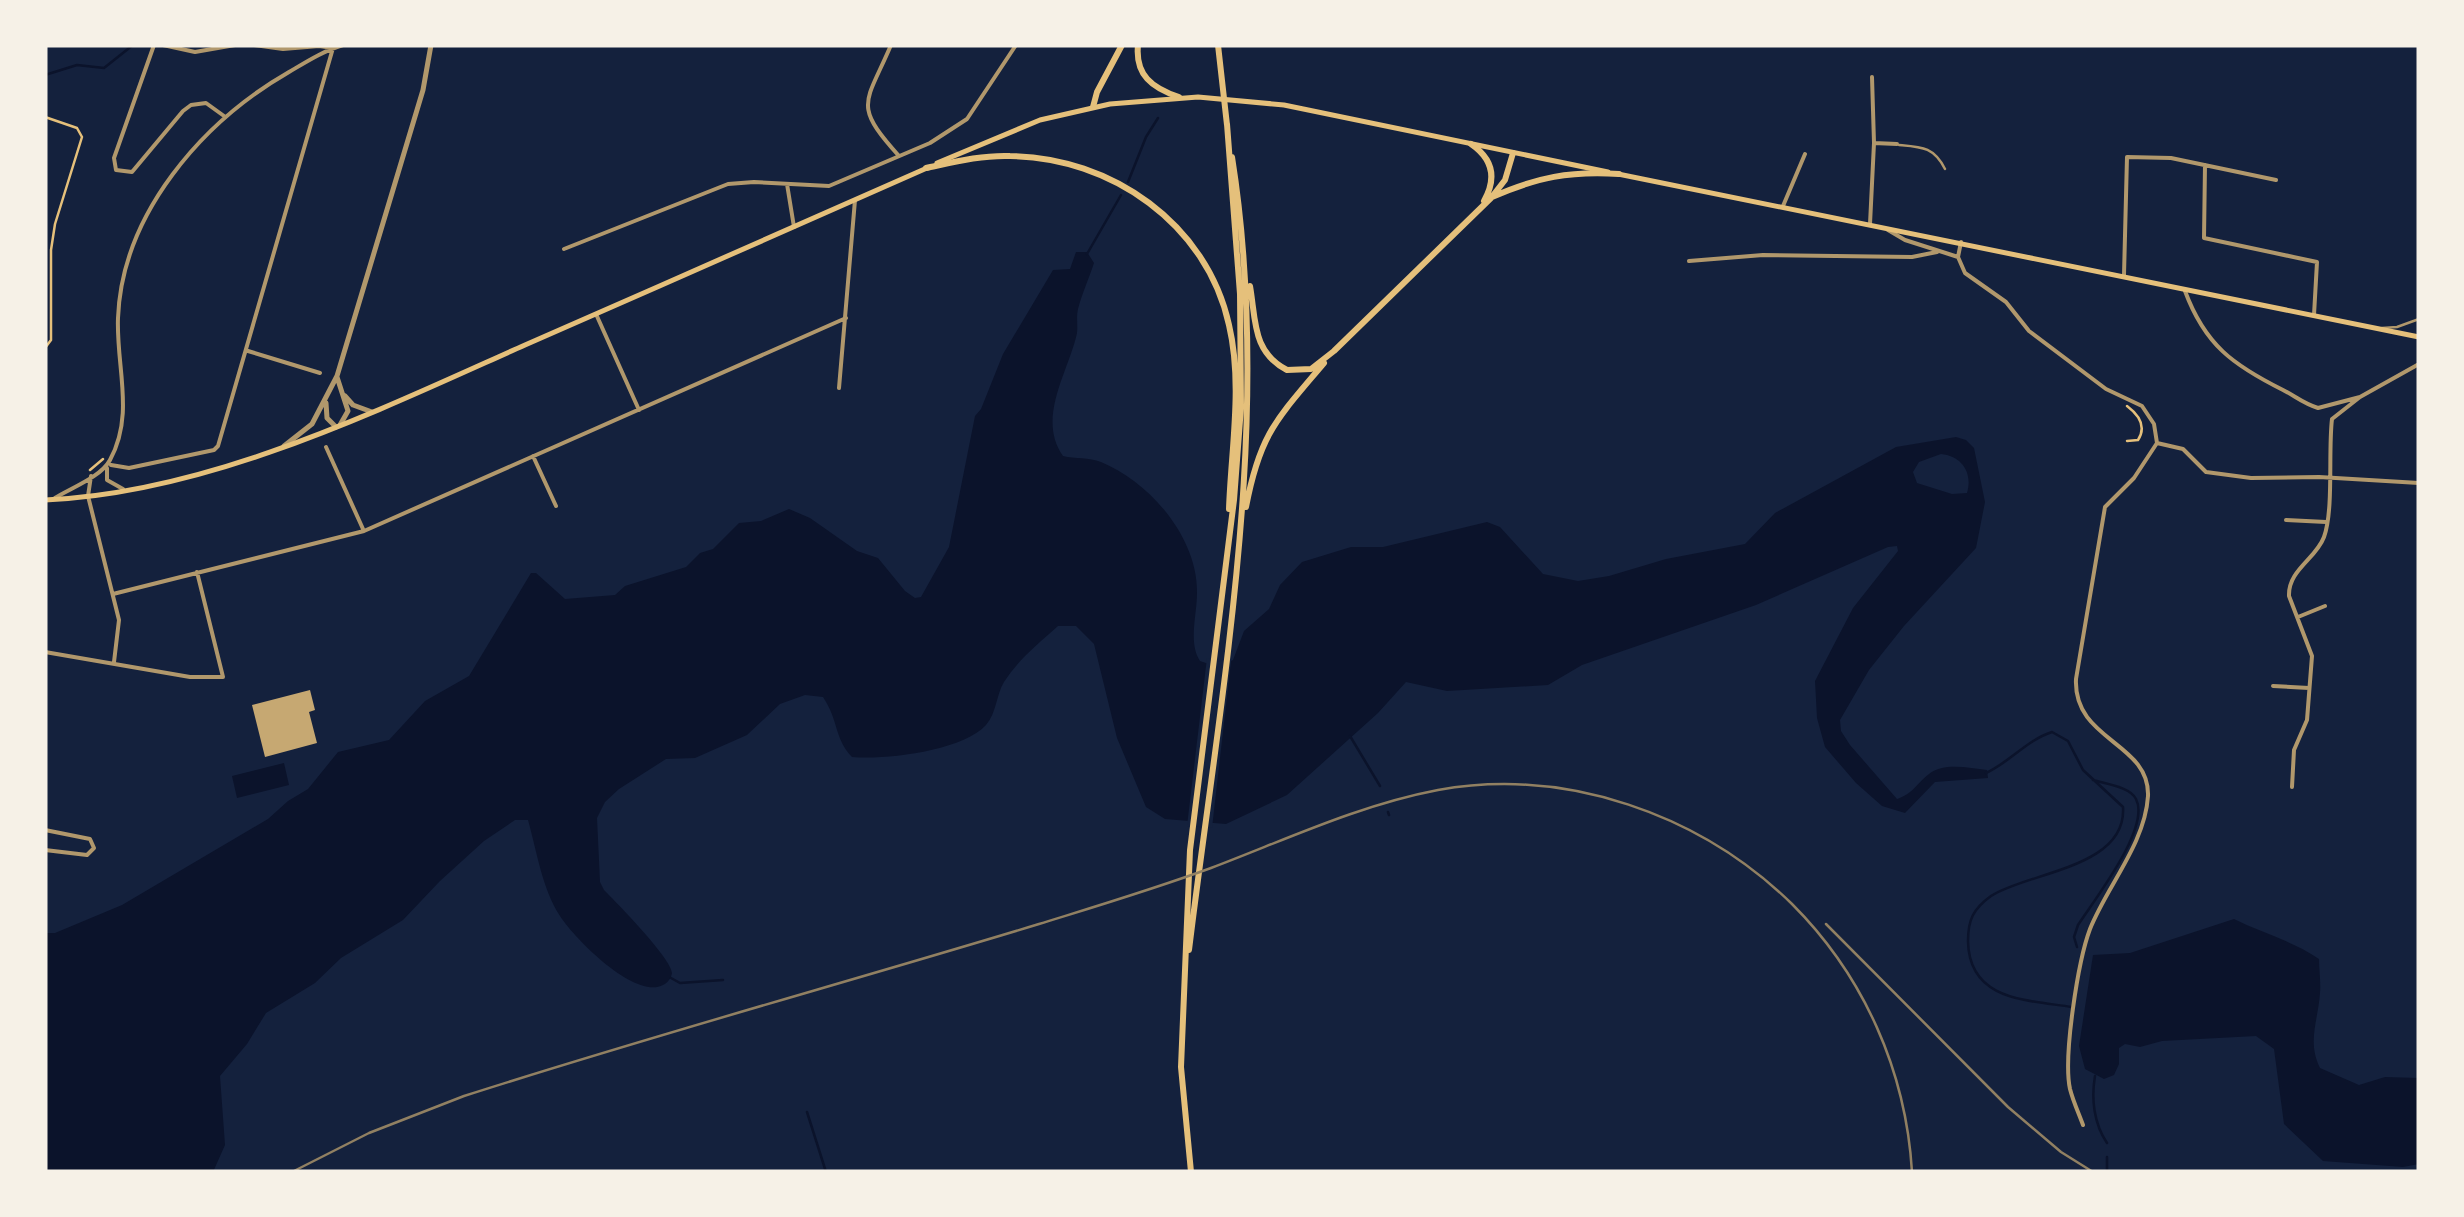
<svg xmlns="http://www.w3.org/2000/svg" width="2464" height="1217" viewBox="0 0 2464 1217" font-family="'Roboto Serif',serif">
  <rect width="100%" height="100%" fill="#14213d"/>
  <path fill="#0b132b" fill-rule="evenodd" d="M1076 252H1087L1094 263C1089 278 1082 294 1078 309 1076 317 1078 325 1077 333 1069 371 1036 418 1063 456 1075 459 1089 457 1101 462 1150 482 1198 538 1197 593 1197 615 1188 643 1200 661L1218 667 1233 660 1244 631 1269 609 1280 585 1302 562 1351 547H1383L1487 522 1500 527 1543 574 1578 581 1609 576 1666 559 1745 544 1775 513 1896 447 1956 437 1966 440 1974 448 1985 502 1976 548 1904 626 1869 670 1840 720 1841 731 1850 745 1897 799C1913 794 1917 783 1929 774 1944 762 1969 768 1987 770L1988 778 1935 782 1905 813 1882 806 1856 783 1825 747 1817 718 1815 681 1853 608 1898 551 1897 546 1888 547 1756 605 1582 665 1548 685 1447 691 1406 682 1378 713 1287 795 1226 824 1165 819 1146 807 1117 738 1094 644 1076 626H1058C1039 643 1017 661 1004 682 996 695 997 712 986 725 962 751 886 760 852 757 834 738 839 721 823 697L805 695 780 704 747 735 695 758 666 759 619 789 605 802 597 818 600 882 604 890C616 902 672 959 672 973 671 979 667 983 663 985 635 1000 574 938 560 916 542 888 537 852 528 820H515L484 841 440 881 403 920 341 958 315 983 266 1013 247 1044 220 1076 225 1145 213 1172H45L46 933H55L122 905 268 819 288 801 308 789 338 752 389 740 425 701 469 676 531 573H536L565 599 615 595 625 586 686 567 700 553 713 549 739 523 761 521 789 509 810 518 857 551 878 558 905 591 915 598 921 597 949 547 975 416 981 409 1003 354 1053 270 1070 269ZM1941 454C1962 456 1973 473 1967 493L1952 494 1917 483 1913 472 1919 462Z
    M284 763 289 785 237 798 232 776Z
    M2234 919C2262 933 2293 941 2319 959 2319 970 2321 982 2320 993 2318 1021 2307 1042 2320 1068L2359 1085 2385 1077 2419 1078V1164L2403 1167 2323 1161 2284 1124 2274 1049 2256 1036 2162 1041 2140 1047 2125 1044 2119 1048V1064L2114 1075 2104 1079 2085 1069 2079 1046 2093 955 2130 953Z"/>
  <path fill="#14213d" d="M1233 644 1212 828 1187 826 1207 658 1218 662 1229 657Z"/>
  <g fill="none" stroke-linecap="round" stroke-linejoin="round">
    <path stroke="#0b132b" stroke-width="2.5" d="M45 75 77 65 104 68 133 45
      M1128 182 1146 137 1158 118
      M1087 254 1121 195
      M1350 736 1380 786
      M1986 773C2010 762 2027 740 2052 732L2068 741 2083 770 2123 807C2127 868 2028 872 1991 896 1973 909 1968 920 1968 941 1969 1001 2027 1000 2072 1007
      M1388 812 1389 815
      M2077 947 2074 937 2078 925C2094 900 2151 828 2136 799 2130 787 2106 784 2093 780
      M671 978 680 983 723 980
      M2095 1076C2091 1099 2094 1124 2107 1143
      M807 1112 826 1172
      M2107 1171V1157"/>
  </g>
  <path fill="#c6a872" d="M310 690 315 710 309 712 317 743 265 757 252 705Z"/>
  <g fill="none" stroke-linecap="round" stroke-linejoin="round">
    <path stroke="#e5c07b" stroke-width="2.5" d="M45 117 77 128 82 137 55 224 51 250V340L45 348
      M2127 406C2139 415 2147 426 2138 440L2127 441
      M90 470 103 459"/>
    <path stroke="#b1986c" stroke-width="2.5" d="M1899 145C1922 147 1934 147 1945 169
      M2382 328 2397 327 2419 319"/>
    <path stroke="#b1986c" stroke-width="4" d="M154 45 114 158 116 170 132 172 183 111 191 105 206 103 224 116
      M163 45 195 52 235 45
      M254 45 283 49 319 46 333 48
      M891 45C866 104 852 104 899 156
      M1872 77 1874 143
      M2205 165 2204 238 2317 262 2314 315
      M787 184 794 227
      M1783 206 1805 154
      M1870 224 1874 143 1897 144
      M1888 230 1905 240 1958 257
      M1961 242 1958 257 1965 273 2006 302 2029 331 2106 389 2142 406 2154 424 2157 443 2134 478 2105 507 2076 679C2073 741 2150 742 2148 796 2145 844 2107 886 2090 929 2078 961 2063 1057 2070 1089 2073 1101 2079 1114 2083 1125
      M564 249 728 184 754 182 829 186 930 143 967 119 1016 45
      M1689 261 1763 255 1912 257 1937 252
      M2124 275 2127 157 2171 158 2276 180
      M2185 291C2205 345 2233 365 2283 390 2295 396 2304 404 2318 408L2360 397 2419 364
      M596 314 639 410
      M248 351 320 373
      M839 388 855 200
      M2157 443 2183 449 2206 472 2251 478 2319 477 2419 483
      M326 447 363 529
      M533 456 556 506
      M111 465 129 468 214 450 218 446 333 48
      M107 468V480L123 489
      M91 476 88 496 119 620 114 662
      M55 498C71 488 101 477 110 460 135 414 116 367 118 318 122 214 202 122 289 72 306 62 323 51 343 45
      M2286 520 2326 522
      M113 594 364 531 846 318
      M2298 617 2325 606
      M45 652 190 677H223L197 572
      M2273 686 2309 688
      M2292 787 2294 750 2307 720 2312 656 2289 596C2288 570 2316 559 2324 537 2334 509 2328 452 2332 419L2360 397
      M45 830 90 839 94 848 87 855 45 850"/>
    <path stroke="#b1986c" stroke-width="5" d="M337 377 348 411 340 425
      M345 396 353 405 372 412
      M326 403 327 418 336 427
      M284 446 312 424 337 376 423 90 431 45"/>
    <path stroke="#e5c07b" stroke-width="5" d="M937 163 1040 120 1110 104 1198 97 1284 105 1608 172
      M1618 174 2419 337
      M45 500C209 493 377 411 525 345 659 286 793 228 927 168"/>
    <path stroke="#e5c07b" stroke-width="6" d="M1138 45C1135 75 1152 88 1179 97
      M1218 45 1227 125
      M1093 107 1097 92 1122 45
      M1471 144C1493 159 1497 178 1484 201
      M926 168C954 162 981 155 1010 156 1111 157 1207 224 1229 325 1243 384 1231 450 1229 509
      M1492 197C1538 177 1569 171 1619 174
      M1250 286C1256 320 1252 352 1287 370L1311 369 1334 351 1491 198 1505 180 1513 153
      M1246 507C1260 433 1277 419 1324 363
      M1189 950C1221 687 1274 422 1232 157
      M1191 1172 1181 1067 1190 850 1234 500 1241 407 1240 294 1227 124"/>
    <path stroke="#918062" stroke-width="2.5" d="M1826 924 2008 1107 2061 1152 2093 1172
      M292 1172 369 1133 464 1096C654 1035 848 982 1039 924 1097 906 1154 889 1211 868 1285 840 1359 805 1438 790 1566 767 1700 814 1792 904 1864 976 1906 1071 1912 1172"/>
  </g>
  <rect width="2464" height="1217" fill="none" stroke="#f6f1e7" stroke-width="95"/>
</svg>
